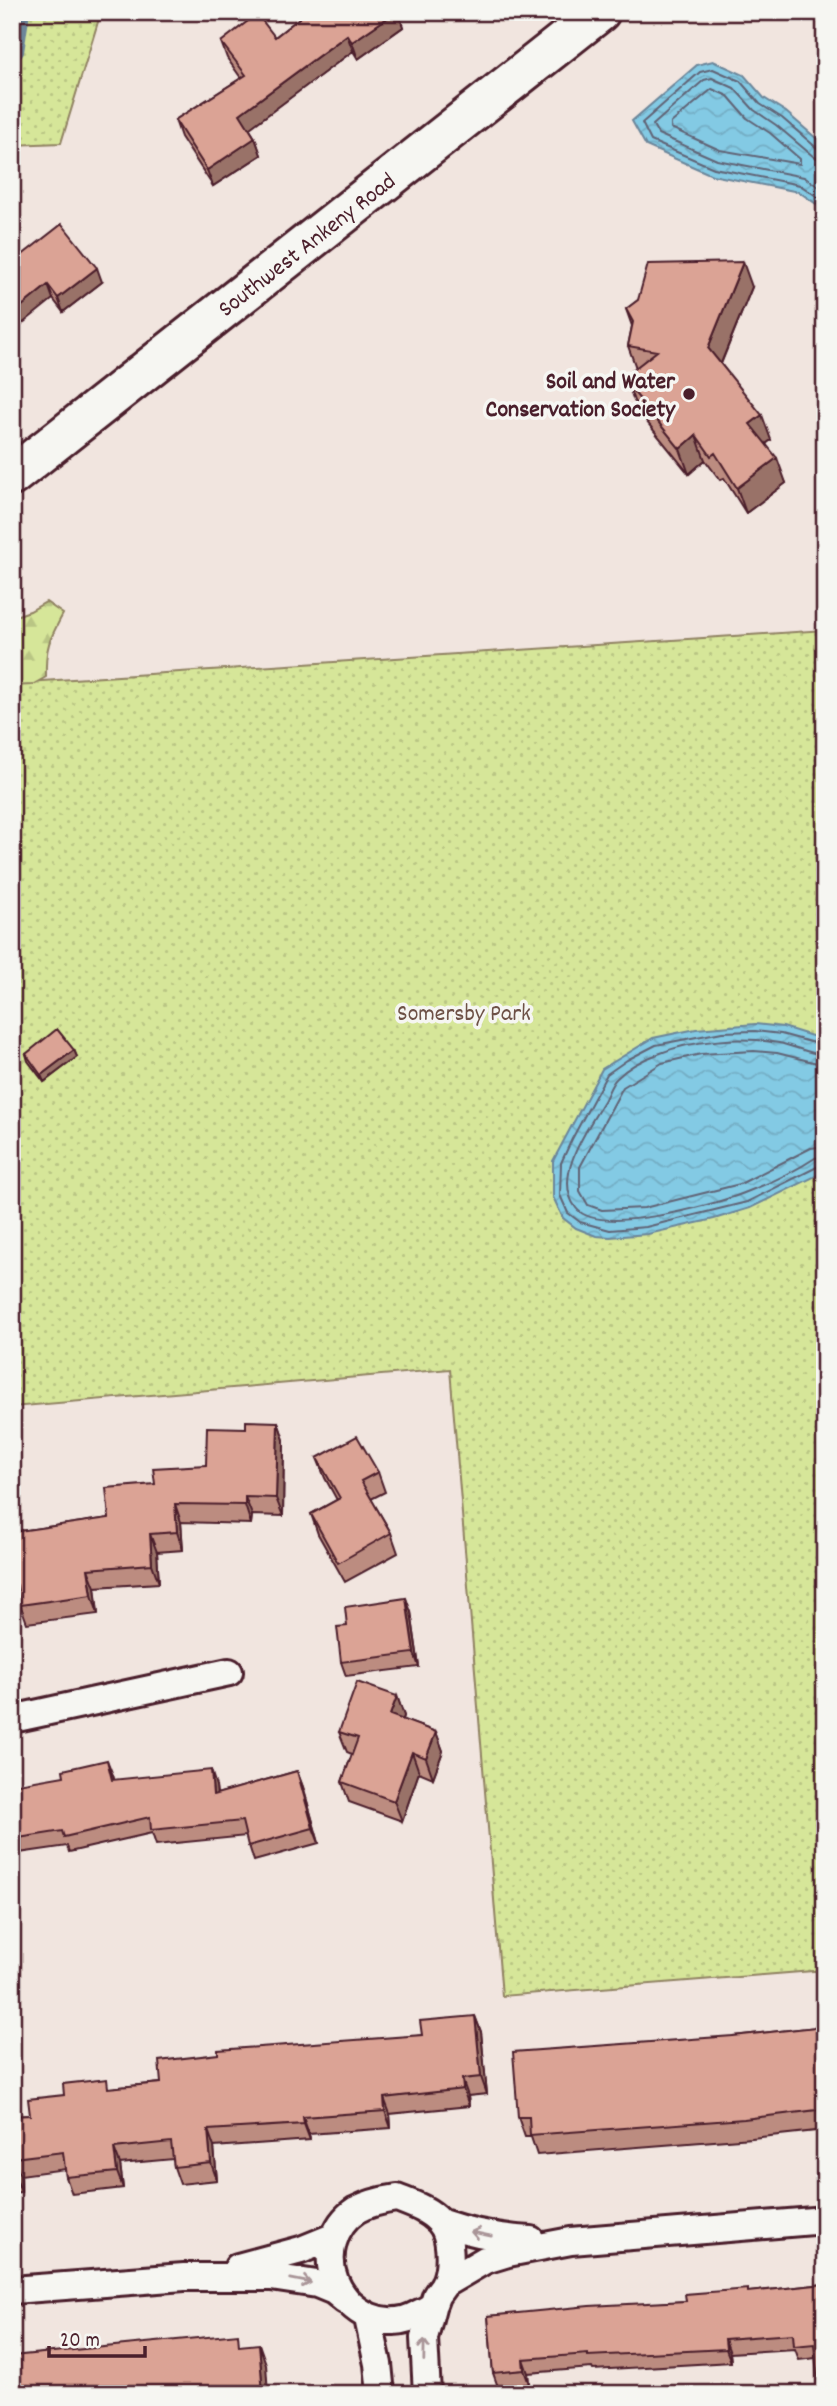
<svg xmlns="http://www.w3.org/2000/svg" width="837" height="2406" viewBox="0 0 837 2406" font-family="Dekko,sans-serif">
  <defs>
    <pattern id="grass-dots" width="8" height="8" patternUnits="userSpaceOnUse" patternTransform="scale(1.75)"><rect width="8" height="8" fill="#d6e699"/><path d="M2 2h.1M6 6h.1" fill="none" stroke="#b9c584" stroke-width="1.8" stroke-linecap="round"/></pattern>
    <pattern id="forest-firs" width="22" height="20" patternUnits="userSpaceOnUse" patternTransform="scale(1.75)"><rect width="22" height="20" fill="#d6e699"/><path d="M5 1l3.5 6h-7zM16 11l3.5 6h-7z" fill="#b9c584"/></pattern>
    <pattern id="water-waves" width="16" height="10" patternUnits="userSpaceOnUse" patternTransform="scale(1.75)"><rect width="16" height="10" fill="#83cae4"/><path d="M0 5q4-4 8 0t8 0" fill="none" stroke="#73adc4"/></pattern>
  </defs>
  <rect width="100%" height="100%" fill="#f1e5df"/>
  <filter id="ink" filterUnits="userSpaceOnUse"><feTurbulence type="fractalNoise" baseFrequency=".0143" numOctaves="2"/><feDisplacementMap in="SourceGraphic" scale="14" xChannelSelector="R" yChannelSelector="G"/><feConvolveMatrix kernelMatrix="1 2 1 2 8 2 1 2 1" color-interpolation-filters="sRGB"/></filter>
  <g filter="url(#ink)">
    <path fill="url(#grass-dots)" stroke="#908262" stroke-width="2" d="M12 12H101L61 143 12 145Z
      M825 630V1970L502 1996 450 1369 12 1407V683Z"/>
    <path fill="url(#forest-firs)" stroke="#908262" stroke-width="2" d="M46 602 63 614C49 640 45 648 46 677L32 685 13 686 12 617 30 611Z"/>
    <path fill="url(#water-waves)" stroke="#6c869a" stroke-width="2" d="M713 61 744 75 764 98 786 112 825 146V210L799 192 712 175 646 146 632 121 697 65Z
      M755 1024 783 1027 825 1040V1170L818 1175 750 1208 714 1219 648 1234 610 1237 596 1236 576 1228 563 1218 553 1197V1161L602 1069 653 1038 696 1029Z"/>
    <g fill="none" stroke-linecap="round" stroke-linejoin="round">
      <path stroke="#616375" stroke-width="2" d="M712 89 728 96 747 118 770 133 800 159V164L720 150 671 128V123Z
        M825 151 818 149 782 118 760 104 740 81 713 69 700 72 642 123 651 141 714 168 800 185 825 202
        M825 160 814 157 776 125 754 110 734 88 712 78 704 80 653 125 658 134 717 160 804 177 825 191
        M825 1046 781 1034 755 1031 722 1032 656 1045 627 1060 607 1074 572 1139 561 1163 560 1195 568 1213 580 1222 610 1230 646 1227 747 1202 819 1166 825 1165
        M825 1055C809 1054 794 1046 779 1043 744 1036 691 1040 658 1054 644 1059 627 1068 617 1078 611 1083 608 1094 604 1101 588 1128 552 1177 576 1208 598 1237 714 1205 744 1193 768 1184 794 1172 815 1158L825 1156
        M825 1065 777 1053 754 1051 701 1054 662 1063 623 1087 580 1167V1191L588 1205 602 1210 644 1208 740 1184 811 1148 825 1146"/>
      <path stroke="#6c869a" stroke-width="10" d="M12 58 19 52 25 12"/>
      <defs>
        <path id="street" d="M12 1719 229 1672
          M397 2198C412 2204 428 2209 439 2221 452 2234 452 2266 445 2283 443 2287 439 2291 436 2296 435 2299 434 2303 432 2306 429 2309 422 2312 418 2314 386 2332 349 2314 335 2281 325 2256 333 2225 356 2210 369 2203 383 2200 397 2198Z
          M442 2223C471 2233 499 2238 531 2240
          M238 2267 301 2250 333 2237
          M444 2284 485 2260 508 2253 571 2241 825 2220
          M12 2290 184 2277H271L317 2284 334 2291 345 2300
          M368 2318 378 2364 381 2394
          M427 2394 424 2338 432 2307"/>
        <path id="secondary" d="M12 476 600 12"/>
      </defs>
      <use href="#street" stroke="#4a1f2b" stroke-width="32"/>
      <use href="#secondary" stroke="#4a1f2b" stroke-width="44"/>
      <use href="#street" stroke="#f6f6f2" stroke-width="26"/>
      <use href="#secondary" stroke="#f6f6f2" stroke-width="38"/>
    </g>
    <path fill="#bc8c80" stroke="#4a1f2b" stroke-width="2" d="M307 12H398L403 27 358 59 353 51 249 128 255 138 261 155 213 186 181 137 175 120 241 78 227 58 221 42 275 37Z
      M12 263 102 282 63 312 53 299Z
      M752 287 721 364 771 440 766 444 786 483 746 513 724 478 720 480 705 460 689 474 642 416 638 406 634 401 625 376 636 368 628 346 632 326 626 309 638 300Z
      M74 1050 77 1057 44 1082 28 1061 26 1054Z
      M278 1422 284 1440 283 1516 252 1515 251 1524 181 1522 183 1550 157 1552 159 1583 95 1587 98 1614 27 1623 20 1604 12 1605V1532L109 1518 155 1484 206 1465 246 1428Z
      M317 1458 378 1472 385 1492 371 1499 391 1533 398 1553 345 1582 318 1534 311 1514 337 1500 325 1478Z
      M411 1612 419 1667 346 1676 341 1662 347 1626Z
      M397 1696 404 1716 403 1720 436 1732 443 1751 433 1778 419 1772 402 1821 349 1802 342 1782 352 1754 347 1752 339 1732Z
      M297 1771 303 1787 319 1843 254 1861 246 1836 156 1845 152 1833 69 1852 67 1846 12 1854V1785L113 1775 114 1780 216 1786 217 1794Z
      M475 2016 481 2032 487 2094 468 2096 469 2106 390 2114 391 2128 309 2134 310 2140 214 2147 217 2180 180 2184 174 2167 173 2159 120 2164 123 2188 72 2194 66 2177 65 2169 20 2175 21 2192 12 2193V2116L30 2115 64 2095 110 2088 161 2083 422 2035Z
      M825 2026V2130L752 2138 537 2155 531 2137H525L518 2117 733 2036Z
      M825 2284 815 2358 799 2360 795 2349 730 2353 731 2362 593 2370 592 2368 528 2373 529 2384 498 2387 493 2373 488 2316 686 2301 749 2292Z"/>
    <path fill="#997268" stroke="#4a1f2b" stroke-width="2" d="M396 12H398L403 27 358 59 352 42Z
      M347 35 353 51 246 131 240 114Z
      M255 138 261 155 213 186 207 170Z
      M743 262 752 287 717 373 708 348Z
      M97 268 102 282 63 312 58 298Z
      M48 285 53 299 12 332V314Z
      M762 415 771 440 759 449 750 424Z
      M696 435 705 460 689 474 680 449Z
      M777 458 786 483 746 513 737 488Z
      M74 1050 77 1057 44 1082 41 1075Z
      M278 1422 284 1440 283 1516 276 1498Z
      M245 1497 252 1515 251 1524 245 1505Z
      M175 1504 181 1522 183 1550 177 1532Z
      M150 1534 157 1552 159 1583 152 1564Z
      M88 1569 95 1587 98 1614 92 1595Z
      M406 1598 411 1612 419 1667 414 1653Z
      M397 1696 404 1716 397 1735 390 1715Z
      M436 1732 443 1751 433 1778 426 1758Z
      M412 1752 419 1772 402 1821 394 1801Z
      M107 1760 113 1775 118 1795 112 1780Z
      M211 1770 216 1786 218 1810 213 1795Z
      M297 1771 303 1787 319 1843 313 1828Z
      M475 2016 481 2032 487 2094 481 2077Z
      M462 2079 468 2096 469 2106 463 2089Z
      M384 2098 390 2114 391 2128 385 2111Z
      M303 2117 309 2134 310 2140 304 2124Z
      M208 2130 214 2147 217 2180 211 2163Z
      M114 2148 120 2164 123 2188 117 2172Z
      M14 2158 20 2175 21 2192 15 2176Z
      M725 2339 730 2353 731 2362 726 2349Z
      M259 2344 266 2364 268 2394H263Z
      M523 2359 528 2373 529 2384 524 2370Z"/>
    <path fill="#dba395" stroke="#4a1f2b" stroke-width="2" d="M307 12H396L352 42 347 35 240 114 255 138 207 170 175 120 246 75 221 42 257 14 275 37Z
      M62 224 97 268 58 298 48 285 12 314V263Z
      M743 262 708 348 762 415 750 424 777 458 737 488 715 453 711 456 696 435 680 449 633 391 635 390 625 376 657 351 628 346 633 322 626 309 638 300 648 264Z
      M57 1029 74 1050 41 1075 26 1054Z
      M246 1421 278 1422 276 1498 245 1497V1505L175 1504 177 1532 150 1534 152 1564 88 1569 92 1595 20 1605 17 1585 12 1586V1532L109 1518 106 1488 155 1484 153 1468 206 1465 207 1427 246 1428Z
      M357 1436 378 1472 361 1481 391 1533 338 1563 311 1514 340 1498 317 1458Z
      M406 1598 414 1653 341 1662 337 1627 347 1626 345 1607Z
      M357 1682 397 1696 390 1715 436 1732 426 1758 412 1752 394 1801 342 1782 358 1738 339 1732Z
      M107 1760 112 1780 211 1770 213 1795 297 1771 313 1828 248 1846 242 1821 151 1830 150 1817 64 1837 62 1831 12 1839V1785L64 1776 63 1770Z
      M475 2016 481 2077 462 2079 463 2089 384 2098 385 2111 303 2117 304 2124 208 2130 211 2163 174 2167 171 2142 114 2148 117 2172 66 2177 63 2152 14 2158 15 2176H12V2116L30 2115 28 2099 64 2095 63 2084 107 2079 108 2088 161 2083 159 2061 218 2054V2050L422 2035 420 2021Z
      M825 2026V2109L744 2119 530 2135 529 2117H518L513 2052 733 2036Z
      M825 2284V2394H819L814 2344 794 2346 793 2334 725 2339 726 2349 588 2356V2354L523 2359 524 2370 493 2373 488 2316 589 2306 686 2301 685 2294 748 2289V2292Z
      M238 2334 239 2346 259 2344 263 2394H12V2356Z"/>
    <defs><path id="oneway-shaft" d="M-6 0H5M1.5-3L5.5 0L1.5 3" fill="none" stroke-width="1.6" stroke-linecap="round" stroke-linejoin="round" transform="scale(1.75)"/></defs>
    <g stroke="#a99598">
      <use href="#oneway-shaft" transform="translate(481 2234) rotate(-168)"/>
      <use href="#oneway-shaft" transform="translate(301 2281) rotate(11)"/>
      <use href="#oneway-shaft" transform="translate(424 2350) rotate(-89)"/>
    </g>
  </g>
  <circle fill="#4a1f2b" stroke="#f6f6f2" stroke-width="2.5" cx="689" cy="394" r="7"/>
  <g text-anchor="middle" stroke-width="7" stroke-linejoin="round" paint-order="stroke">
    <g font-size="24" fill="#4a1f2b" stroke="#f6f6f2">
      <text transform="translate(306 244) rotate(-38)" y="8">Southwest Ankeny Road</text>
    </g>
    <g font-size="24" font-weight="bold" fill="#4a1f2b" stroke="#f6f6f2" text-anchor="end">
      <text x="675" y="388">Soil and Water<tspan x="675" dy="28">Conservation Society</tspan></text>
    </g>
    <g font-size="24" fill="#6d5146" stroke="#f6f6f2">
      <text x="464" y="1020">Somersby Park</text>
    </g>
  </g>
  <rect width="837" height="2406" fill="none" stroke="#f6f6f2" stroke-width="42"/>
  <rect x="21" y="21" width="795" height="2364" fill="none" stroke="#4a1f2b" stroke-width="2.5" filter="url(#ink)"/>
  <path d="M49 2346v10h96v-10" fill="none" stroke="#4a1f2b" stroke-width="3.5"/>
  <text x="60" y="2346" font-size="21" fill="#4a1f2b" stroke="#f6f6f2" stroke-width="5" paint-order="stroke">20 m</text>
</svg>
